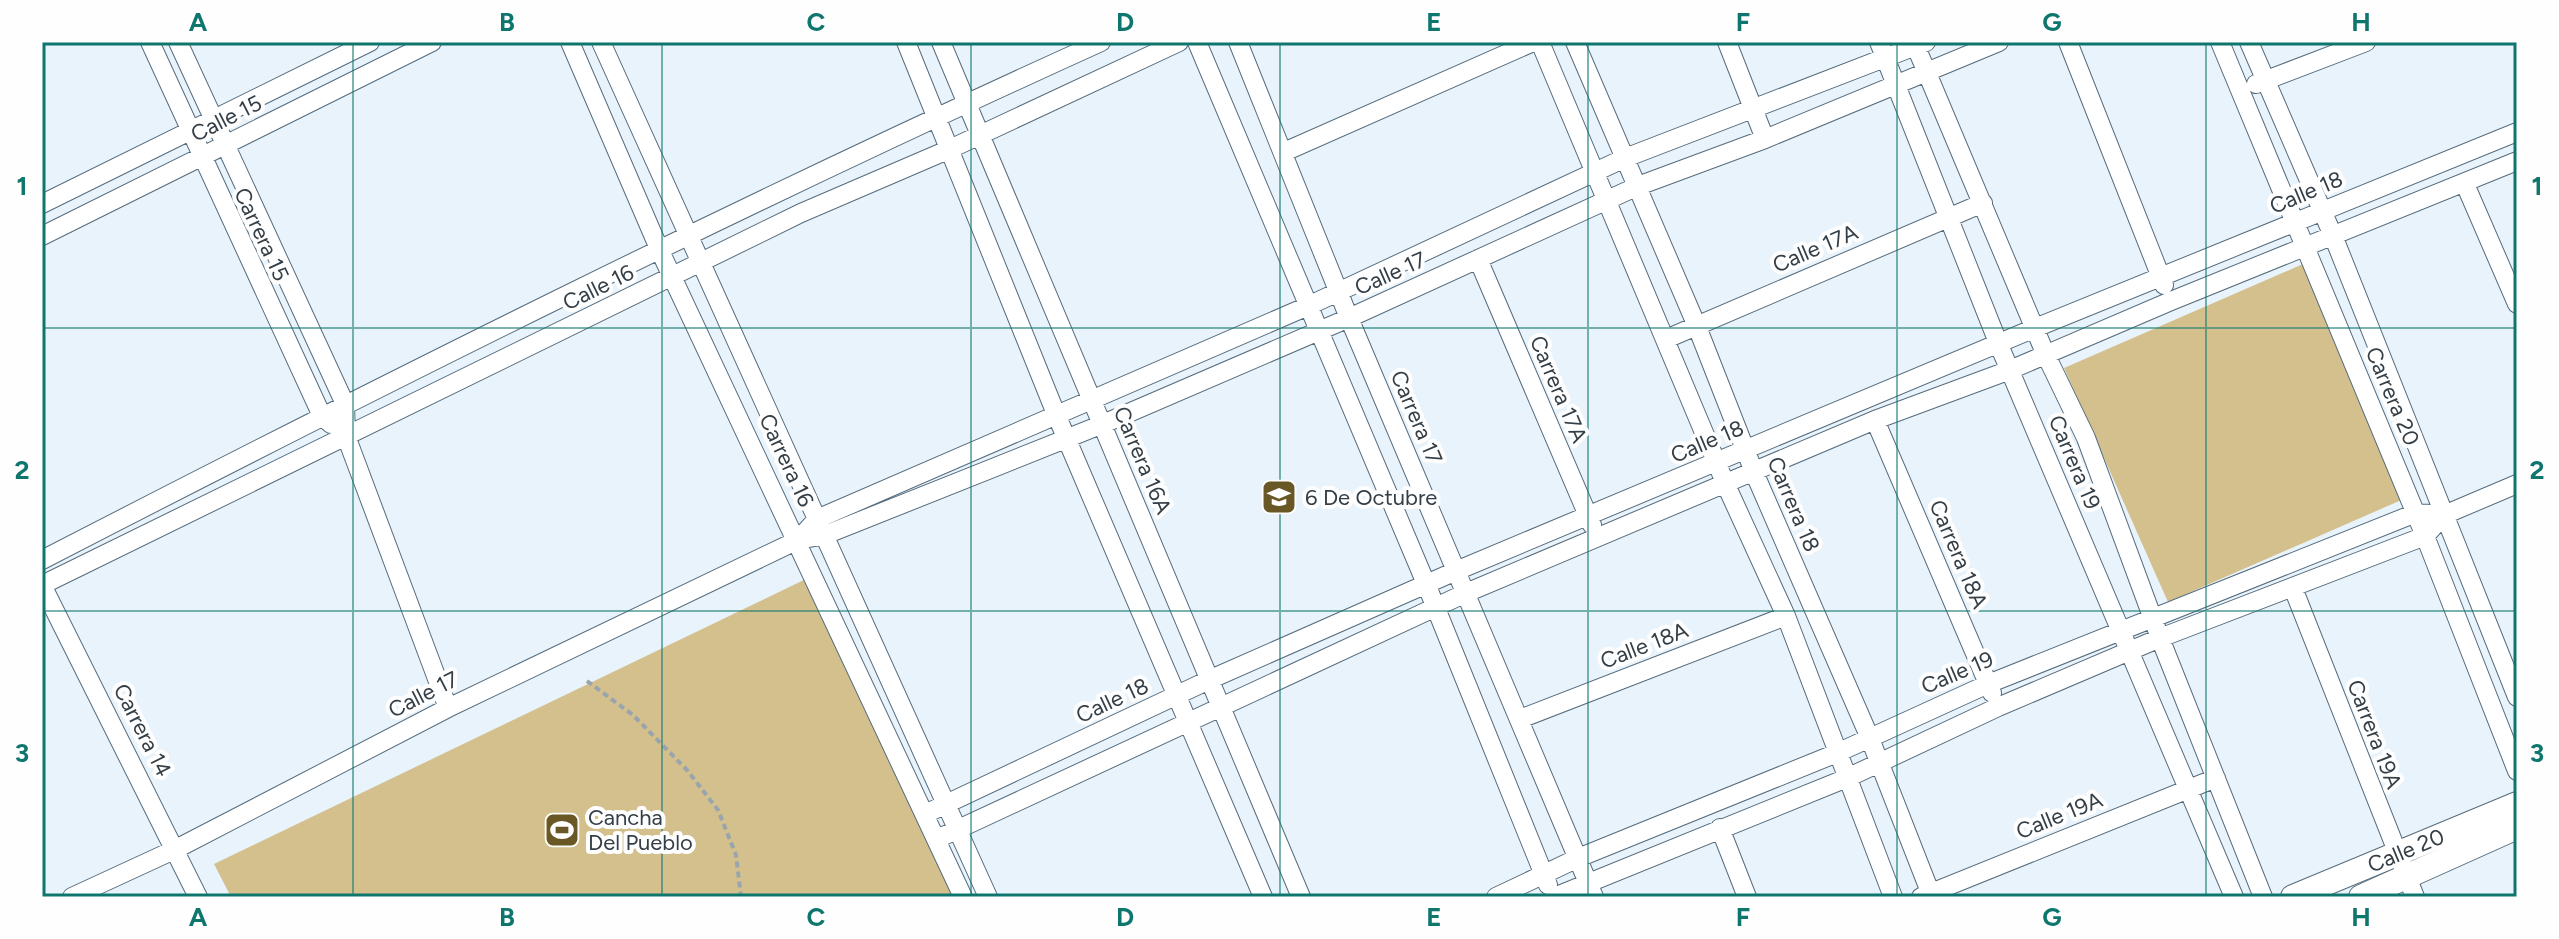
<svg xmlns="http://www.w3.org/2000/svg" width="2559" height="939" viewBox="0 0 2559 939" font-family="Figtree,sans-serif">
  <rect width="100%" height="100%" fill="#e9f3fb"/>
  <path fill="#d3c08d" d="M2303 264 2406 498 2168 602 2064 368Z
    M808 578 954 897H231L214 864Z"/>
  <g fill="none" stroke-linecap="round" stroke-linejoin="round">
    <defs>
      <path id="minor" d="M150 42 322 416 331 424
        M178 42 345 404 346 436 448 708
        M570 42 660 251 963 897
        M601 42 988 897
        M906 42 1056 414 1263 897
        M941 42 1301 897
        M1197 42 1427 586 1548 885
        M1238 42 1349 318 1594 897
        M1540 42 1726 485 1786 616 1893 897
        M1575 42 1696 324 1754 472 1869 736 1932 897
        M1727 42 1765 139
        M1879 42 1999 345 2234 897
        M1914 42 2045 353 2086 438 2160 638 2263 897
        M2068 42 2164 285
        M2220 42 2425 536 2517 771
        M2249 42 2334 238 2517 697
        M2256 84 2366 42
        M1284 152 1533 42
        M2465 184 2517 304
        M42 204 370 42
        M42 236 432 42
        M1478 259 1592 525
        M1666 339 1983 203
        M1875 420 1992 693
        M798 540 817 519 1308 306 1625 158 1926 42
        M42 560C391 380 743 204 1101 42
        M42 585 801 213 950 149 1179 42
        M42 585 198 897
        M2293 588 2415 897
        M1520 719 1786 616
        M925 814 1211 679 1456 571 2035 328 2517 132
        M1720 828 1747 897
        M937 839 1466 593 1875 420 2010 370 2171 301 2517 161
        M72 897 176 849 448 708 798 540 825 535 1103 424 1349 318 1638 186 1765 139 1999 42
        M1496 897 1578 858 1837 753 1988 684 2416 513 2444 515
        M1554 897 1847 778 1998 707 2160 638 2425 536 2444 515 2517 484
        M1921 897 2216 778"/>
      <g id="tertiary">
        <path id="s1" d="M2293 897 2517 804"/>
        <path d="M2361 897 2517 827"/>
      </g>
    </defs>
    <use href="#minor" stroke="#556c7d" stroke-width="20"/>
    <use href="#tertiary" stroke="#556c7d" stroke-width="26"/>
    <path stroke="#9aa4ac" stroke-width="4" stroke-dasharray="6 4" stroke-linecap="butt" d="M587 681 633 715 687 770 718 810 736 855 741 897"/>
    <use href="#minor" stroke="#fff" stroke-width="18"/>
    <use href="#tertiary" stroke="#fff" stroke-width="24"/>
  </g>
  <path fill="none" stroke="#0f766e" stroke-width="2" stroke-opacity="0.55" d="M353 42V897M662 42V897M971 42V897M1280 42V897M1588 42V897M1897 42V897M2206 42V897M42 328H2517M42 611H2517"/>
  <defs>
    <symbol id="school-square" viewBox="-11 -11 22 22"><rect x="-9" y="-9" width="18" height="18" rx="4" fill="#695725" stroke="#fefefe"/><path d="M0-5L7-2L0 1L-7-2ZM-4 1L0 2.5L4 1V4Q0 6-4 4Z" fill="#fff"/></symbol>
    <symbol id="stadium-square" viewBox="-11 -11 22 22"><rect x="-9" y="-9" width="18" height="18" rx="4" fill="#695725" stroke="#fefefe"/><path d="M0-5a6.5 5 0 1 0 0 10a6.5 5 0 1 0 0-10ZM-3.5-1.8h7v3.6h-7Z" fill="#fff"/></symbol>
  </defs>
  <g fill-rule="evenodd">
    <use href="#school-square" x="1259" y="477" width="40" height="40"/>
    <use href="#stadium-square" x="542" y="810" width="40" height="40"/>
  </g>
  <g text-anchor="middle" stroke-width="8" stroke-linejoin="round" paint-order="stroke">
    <g font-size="22" fill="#343e46" stroke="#fefefe">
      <text transform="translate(226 118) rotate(-27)" y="8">Calle 15</text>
      <text transform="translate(2306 192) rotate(-23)" y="8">Calle 18</text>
      <text transform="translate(262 234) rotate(65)" y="8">Carrera 15</text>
      <text transform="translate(1815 248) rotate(-23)" y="8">Calle 17A</text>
      <text transform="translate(1390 273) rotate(-24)" y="8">Calle 17</text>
      <text transform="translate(598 287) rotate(-26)" y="8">Calle 16</text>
      <text transform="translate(1559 389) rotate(67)" y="8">Carrera 17A</text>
      <text transform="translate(2393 396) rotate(67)" y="8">Carrera 20</text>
      <text transform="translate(1417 417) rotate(67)" y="8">Carrera 17</text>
      <text transform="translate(1707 441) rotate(-23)" y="8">Calle 18</text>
      <text transform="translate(787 460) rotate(65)" y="8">Carrera 16</text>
      <text transform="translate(1143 460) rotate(67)" y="8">Carrera 16A</text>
      <text transform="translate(2075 462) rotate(67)" y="8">Carrera 19</text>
      <text transform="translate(1794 504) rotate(67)" y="8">Carrera 18</text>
      <text transform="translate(1959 554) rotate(67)" y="8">Carrera 18A</text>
      <text transform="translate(1644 645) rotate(-21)" y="8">Calle 18A</text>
      <text transform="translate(1957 672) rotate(-23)" y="8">Calle 19</text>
      <text transform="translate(423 694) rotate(-27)" y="8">Calle 17</text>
      <text transform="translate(1112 700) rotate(-25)" y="8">Calle 18</text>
      <text transform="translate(143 730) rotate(63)" y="8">Carrera 14</text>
      <text transform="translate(2375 734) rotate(69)" y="8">Carrera 19A</text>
      <text transform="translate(2059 815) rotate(-22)" y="8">Calle 19A</text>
      <text dy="8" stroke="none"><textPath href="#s1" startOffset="122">Calle 20</textPath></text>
    </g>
    <g font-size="22" fill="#343e46" stroke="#fefefe" text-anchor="start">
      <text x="1305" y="505">6 De Octubre</text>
      <text x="588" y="825">Cancha<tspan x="588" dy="25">Del Pueblo</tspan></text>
    </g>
  </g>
  <rect width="2559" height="939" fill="none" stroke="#fefefe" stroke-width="88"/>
  <rect x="44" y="44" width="2471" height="851" fill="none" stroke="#0f766e" stroke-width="3"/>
  <g font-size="26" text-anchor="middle" font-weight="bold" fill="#0f766e">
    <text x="198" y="31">A</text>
    <text x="507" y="31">B</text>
    <text x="816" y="31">C</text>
    <text x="1125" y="31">D</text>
    <text x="1434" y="31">E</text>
    <text x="1743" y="31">F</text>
    <text x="2052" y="31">G</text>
    <text x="2361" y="31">H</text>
    <text x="22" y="195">1</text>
    <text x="2537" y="195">1</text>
    <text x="22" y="479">2</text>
    <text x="2537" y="479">2</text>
    <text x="22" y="762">3</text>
    <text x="2537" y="762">3</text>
    <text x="198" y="926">A</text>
    <text x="507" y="926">B</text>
    <text x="816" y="926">C</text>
    <text x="1125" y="926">D</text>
    <text x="1434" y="926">E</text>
    <text x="1743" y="926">F</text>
    <text x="2052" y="926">G</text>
    <text x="2361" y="926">H</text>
  </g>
</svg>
